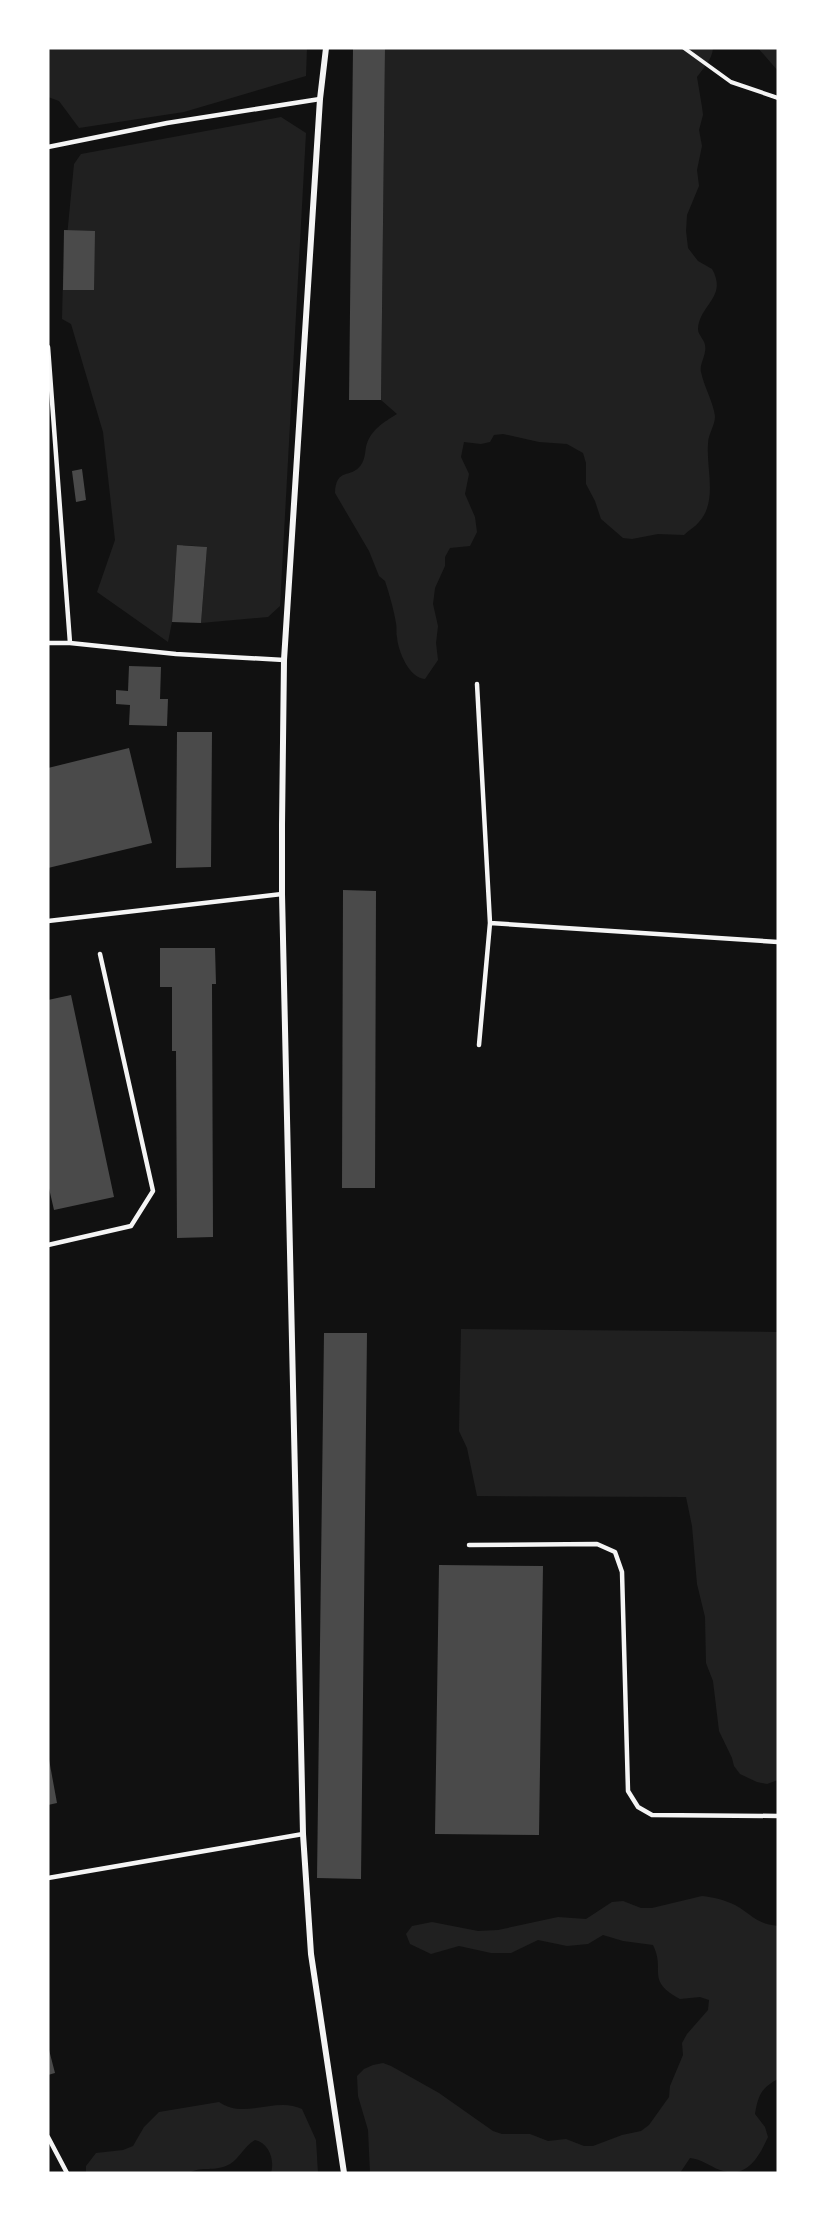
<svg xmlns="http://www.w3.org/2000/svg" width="826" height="2221" viewBox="0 0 826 2221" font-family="'Alegreya Sans',sans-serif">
  <rect width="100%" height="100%" fill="#111"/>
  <path fill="#202020" d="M48 48H307L306 76 184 112 79 128 59 101 48 97Z
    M385 48H713C712 60 704 67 697 77L702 107 703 115 699 130 702 146 697 170 699 186 687 215 686 231 688 248 698 261 712 269C728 297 699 305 698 329 698 335 704 339 705 345 707 355 699 364 701 372 704 387 713 401 715 416 715 426 708 434 708 444 706 469 718 501 699 522 695 527 689 530 684 535L658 534 632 539 623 538 601 519 595 501 586 484V463L583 453 567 444 539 442 503 434 494 435 490 442 481 444 464 442 461 457 469 474 465 494 475 517 477 532 470 546 450 548 445 557V566L435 588 433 604 438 626 436 643 438 660 425 679C409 678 398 651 397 637 396 633 397 628 396 623 394 610 389 593 385 581L379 576 369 551 335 493C336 467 351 479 361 465 365 459 365 453 366 447 370 430 384 422 397 414L381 400Z
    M758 48H778V71Z
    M281 117 306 133 280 606 268 617 201 623 207 547 183 545V574H175L172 622 168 642 97 592 115 540 103 432 71 324 62 319 63 278 74 164 81 154Z
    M461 1329 778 1332V1780L767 1784 757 1782 740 1774 734 1766 732 1758 719 1731 713 1681 706 1663 705 1617 697 1584 692 1526 686 1497 477 1496 467 1448 459 1431Z
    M702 1896C713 1897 725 1900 735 1905 753 1915 754 1923 778 1926V2079C761 2088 758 2096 755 2114L765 2127 768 2137C759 2157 746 2180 720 2170 709 2166 702 2159 690 2158L680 2173H370L368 2130 358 2096 357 2076 364 2069 373 2065 383 2063 391 2066 439 2093 493 2131 502 2134H530L548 2141 566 2139 584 2146H593L622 2135 641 2131 649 2125 669 2097 670 2086 683 2055 682 2043 687 2034 708 2010 709 2000 700 1997 680 1999C645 1980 666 1971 653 1945L623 1941 603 1935 588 1944 567 1946 538 1940 511 1953H491L459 1946 431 1954 410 1944 406 1934 412 1926 432 1922 478 1931 498 1930 558 1917 586 1919 612 1902 623 1901 641 1908H652Z
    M219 2102C244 2120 276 2096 302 2109L316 2140 318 2173H271C275 2160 269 2143 255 2140 244 2146 240 2158 230 2164 213 2173 203 2165 189 2173H86V2166L96 2153 123 2150 133 2146 144 2127 159 2112Z"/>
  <path fill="#4a4a4a" d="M353 48H385L381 400H349Z
    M64 230 95 231 94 290H63Z
    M82 469 86 500 76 502 72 471Z
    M177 545 207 547 201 623 172 622Z
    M129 666 161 667 160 699H168L167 726 129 725 130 705 116 704V690L128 691Z
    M177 732H212L211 867 176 868Z
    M129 748 152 843 48 868V768Z
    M343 890 376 891 375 1188H342Z
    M160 948H215L216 984H212L213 1237 177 1238 176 1051H172V987H160Z
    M71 995 114 1197 54 1210 48 1184V1000Z
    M324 1333H367L361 1879 317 1878Z
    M439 1565 543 1566 539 1835 435 1834Z
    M48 1754 57 1803 48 1805Z
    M48 2046 55 2073 48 2075Z"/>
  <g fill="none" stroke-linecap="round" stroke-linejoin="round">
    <path stroke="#f5f5f5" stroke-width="4" d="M684 48 731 82 778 98"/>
    <path stroke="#f5f5f5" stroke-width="4.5" d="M48 147 167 123 320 99
      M48 347 70 643
      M48 643H70L176 654 284 660
      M477 684 490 923 778 942
      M48 921 282 894
      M479 1045 490 923
      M48 1245 131 1226 153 1191 100 954
      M469 1545 597 1544 615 1552 622 1572 628 1791 638 1807 652 1815 778 1816
      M48 1878 303 1834
      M48 2137 67 2173"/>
    <path stroke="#f5f5f5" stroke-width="6" d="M326 48 320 99 284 660 282 825V894L303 1834 311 1954 344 2173"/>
  </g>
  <rect width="826" height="2221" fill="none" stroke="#ffffff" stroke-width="99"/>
</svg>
